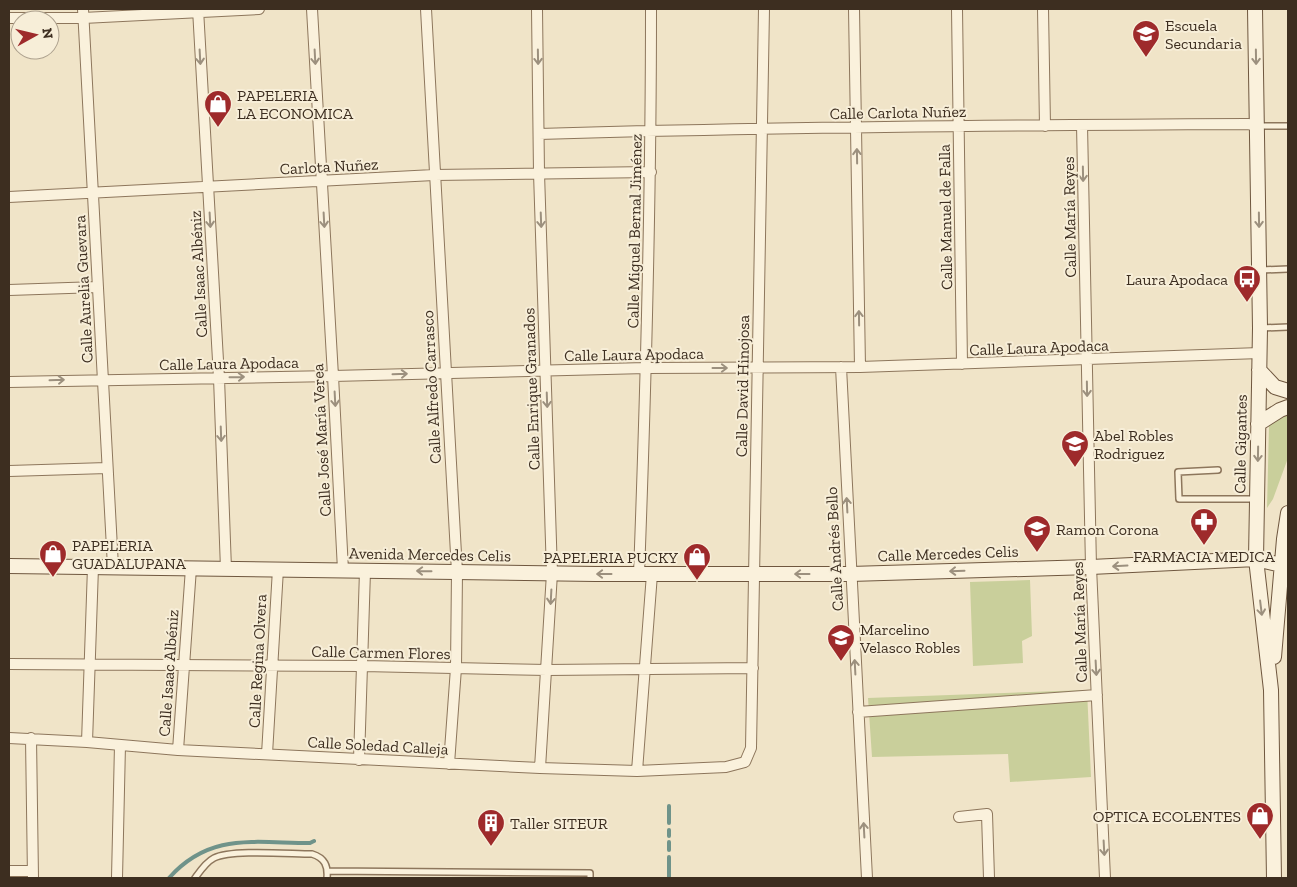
<svg xmlns="http://www.w3.org/2000/svg" width="1297" height="887" viewBox="0 0 1297 887" font-family="'Zilla Slab',serif">
  <rect width="100%" height="100%" fill="#f0e4c8"/>
  <path fill="#c9cf9b" d="M1288 414V458L1273 499 1267 508 1269 426 1279 418Z
    M1030 580 1032 636 1022 641 1023 663 973 666 970 582Z
    M1087 690 1091 777 1010 782 1008 754 872 757 868 698Z"/>
  <g fill="none" stroke-linecap="round" stroke-linejoin="round">
    <path stroke="#6f938a" stroke-width="4" d="M669 806V823
      M669 830V836
      M669 842V850
      M669 857V878
      M169 878C210 832 254 843 310 843L314 841"/>
    <defs>
      <path id="service" d="M1259 126H1288
        M1261 270 1288 269
        M1261 328 1288 327
        M1218 470 1178 472 1179 499H1256
        M327 871 590 873V878
        M195 878C200 871 206 862 214 858 232 849 290 854 312 854 325 858 328 866 327 878"/>
      <path id="minor" d="M83 9 113 567
        M198 9 219 378 226 569
        M312 9 333 376 343 570
        M426 9 457 572 456 668 449 764
        M537 9 539 173 552 573 540 768
        M854 9 860 367
        M957 9 962 364
        M1043 9 1045 126
        M9 18H83L259 9
        M1082 125 1091 567 1105 878
        M539 134C775 127 1011 125 1248 124L1257 126
        M9 197 434 175 651 172
        M9 290 98 287
        M841 367 867 878
        M9 382 333 376 646 368 860 367 1260 353
        M9 471 107 468
        M639 574C646 385 651 197 651 9
        M9 664 363 666 547 670 753 668
        M858 712 1097 695
        M9 738 87 742 178 750 540 768 637 771 726 767 745 762 751 748 764 9
        M31 738 33 878
        M87 742 93 567
        M178 750 191 568
        M267 754 278 569
        M359 760 365 571
        M637 771 652 574
        M959 817 987 814 989 878
        M9 871H33
        M117 878 120 745"/>
      <path id="secondary" d="M1255 9 1260 328 1256 559 1271 690 1274 878
        M1259 370 1275 387 1288 391
        M1258 424 1280 410 1288 407
        M9 566 595 574H850L1091 567 1256 559 1281 565
        M1274 657 1284 539 1288 513"/>
    </defs>
    <use href="#service" stroke="#8d765c" stroke-width="8"/>
    <use href="#minor" stroke="#8d765c" stroke-width="12"/>
    <use href="#secondary" stroke="#6f573f" stroke-width="16"/>
    <use href="#service" stroke="#faf1dc" stroke-width="5"/>
    <use href="#minor" stroke="#faf1dc" stroke-width="10"/>
    <use href="#secondary" stroke="#faf1dc" stroke-width="14"/>
  </g>
  <defs><path id="oneway-shaft" d="M-6 0H5M1.5-3L5.5 0L1.5 3" fill="none" stroke-width="1.6" stroke-linecap="round" stroke-linejoin="round" transform="scale(1.25)"/></defs>
  <g stroke="#9c907e">
    <use href="#oneway-shaft" transform="translate(200 57) rotate(87)"/>
    <use href="#oneway-shaft" transform="translate(315 57) rotate(87)"/>
    <use href="#oneway-shaft" transform="translate(538 57) rotate(89)"/>
    <use href="#oneway-shaft" transform="translate(1256 57) rotate(89)"/>
    <use href="#oneway-shaft" transform="translate(857 156) rotate(-91)"/>
    <use href="#oneway-shaft" transform="translate(1083 174) rotate(89)"/>
    <use href="#oneway-shaft" transform="translate(210 220) rotate(87)"/>
    <use href="#oneway-shaft" transform="translate(324 220) rotate(87)"/>
    <use href="#oneway-shaft" transform="translate(541 220) rotate(88)"/>
    <use href="#oneway-shaft" transform="translate(1259 220) rotate(89)"/>
    <use href="#oneway-shaft" transform="translate(859 318) rotate(-91)"/>
    <use href="#oneway-shaft" transform="translate(720 368)"/>
    <use href="#oneway-shaft" transform="translate(400 374) rotate(-2)"/>
    <use href="#oneway-shaft" transform="translate(237 377) rotate(-1)"/>
    <use href="#oneway-shaft" transform="translate(57 380) rotate(-2)"/>
    <use href="#oneway-shaft" transform="translate(1087 389) rotate(89)"/>
    <use href="#oneway-shaft" transform="translate(335 399) rotate(87)"/>
    <use href="#oneway-shaft" transform="translate(547 400) rotate(88)"/>
    <use href="#oneway-shaft" transform="translate(221 434) rotate(88)"/>
    <use href="#oneway-shaft" transform="translate(1258 454) rotate(91)"/>
    <use href="#oneway-shaft" transform="translate(847 505) rotate(-93)"/>
    <use href="#oneway-shaft" transform="translate(1120 566) rotate(177)"/>
    <use href="#oneway-shaft" transform="translate(424 571) rotate(-179)"/>
    <use href="#oneway-shaft" transform="translate(957 571) rotate(178)"/>
    <use href="#oneway-shaft" transform="translate(604 574) rotate(180)"/>
    <use href="#oneway-shaft" transform="translate(802 574) rotate(180)"/>
    <use href="#oneway-shaft" transform="translate(551 597) rotate(93)"/>
    <use href="#oneway-shaft" transform="translate(1261 608) rotate(83)"/>
    <use href="#oneway-shaft" transform="translate(855 667) rotate(-93)"/>
    <use href="#oneway-shaft" transform="translate(1096 668) rotate(87)"/>
    <use href="#oneway-shaft" transform="translate(864 830) rotate(-93)"/>
    <use href="#oneway-shaft" transform="translate(1104 848) rotate(87)"/>
  </g>
  <defs>
    <symbol id="school-pin" viewBox="-11 -11 22 30"><path d="M0 17L-7.5 6A9.5 9.5 0 1 1 7.5 6Z" fill="#9e2a2b" stroke="#f7eed8"/><path d="M0-5L7-2L0 1L-7-2ZM-4 1L0 2.5L4 1V4Q0 6-4 4Z" fill="#fff"/></symbol>
    <symbol id="shop-pin" viewBox="-11 -11 22 30"><path d="M0 17L-7.5 6A9.5 9.5 0 1 1 7.5 6Z" fill="#9e2a2b" stroke="#f7eed8"/><path d="M-5-2.5h2.3a2.7 3.5 0 0 1 5.4 0H5L5.5 6h-11ZM-1.5-2.5h3a1.5 2.3 0 0 0-3 0Z" fill="#fff"/></symbol>
    <symbol id="bus-pin" viewBox="-11 -11 22 30"><path d="M0 17L-7.5 6A9.5 9.5 0 1 1 7.5 6Z" fill="#9e2a2b" stroke="#f7eed8"/><path d="M-5-6H5V4H4V6H2V4H-2V6H-4V4H-5ZM-3.5-4V0h7V-4ZM-3.5 1.2v1.5H-2V1.2ZM2 1.2v1.5H3.5V1.2Z" fill="#fff"/></symbol>
    <symbol id="pharmacy-pin" viewBox="-11 -11 22 30"><path d="M0 17L-7.5 6A9.5 9.5 0 1 1 7.5 6Z" fill="#9e2a2b" stroke="#f7eed8"/><path d="M-2-6h4v4h4v4h-4v4h-4v-4h-4v-4h4Z" fill="#fff"/></symbol>
    <symbol id="building-pin" viewBox="-11 -11 22 30"><path d="M0 17L-7.5 6A9.5 9.5 0 1 1 7.5 6Z" fill="#9e2a2b" stroke="#f7eed8"/><path d="M-4-6H4V6H1V3H-1V6H-4ZM-2.5-4.3h1.7v1.8h-1.7ZM.8-4.3h1.7v1.8H.8ZM-2.5-1h1.7V.8h-1.7ZM.8-1h1.7V.8H.8Z" fill="#fff"/></symbol>
  </defs>
  <g fill-rule="evenodd">
    <use href="#school-pin" x="1130" y="18" width="32" height="43"/>
    <use href="#shop-pin" x="202" y="88" width="32" height="43"/>
    <use href="#bus-pin" x="1231" y="263" width="32" height="43"/>
    <use href="#school-pin" x="1059" y="428" width="32" height="43"/>
    <use href="#pharmacy-pin" x="1188" y="506" width="32" height="43"/>
    <use href="#school-pin" x="1021" y="513" width="32" height="43"/>
    <use href="#shop-pin" x="37" y="538" width="32" height="43"/>
    <use href="#shop-pin" x="681" y="541" width="32" height="43"/>
    <use href="#school-pin" x="825" y="622" width="32" height="43"/>
    <use href="#shop-pin" x="1244" y="800" width="32" height="43"/>
    <use href="#building-pin" x="475" y="807" width="32" height="43"/>
  </g>
  <g text-anchor="middle" stroke-width="4" stroke-linejoin="round" paint-order="stroke">
    <g font-size="16" fill="#3d2e20" stroke="#f7eed8" text-anchor="start">
      <text x="1165" y="31">Escuela<tspan x="1165" dy="18">Secundaria</tspan></text>
      <text x="237" y="101">PAPELERIA<tspan x="237" dy="18">LA ECONOMICA</tspan></text>
      <text x="1228" y="285" text-anchor="end">Laura Apodaca</text>
      <text x="1094" y="441">Abel Robles<tspan x="1094" dy="18">Rodriguez</tspan></text>
      <text x="1056" y="535">Ramon Corona</text>
      <text x="72" y="551">PAPELERIA<tspan x="72" dy="18">GUADALUPANA</tspan></text>
      <text x="1204" y="562" text-anchor="middle">FARMACIA MEDICA</text>
      <text x="678" y="563" text-anchor="end">PAPELERIA PUCKY</text>
      <text x="860" y="635">Marcelino<tspan x="860" dy="18">Velasco Robles</tspan></text>
      <text x="1241" y="822" text-anchor="end">OPTICA ECOLENTES</text>
      <text x="510" y="829">Taller SITEUR</text>
    </g>
    <g font-size="16" fill="#3d2e20" stroke="#f7eed8">
      <text transform="translate(898 112) rotate(-1)" y="6">Calle Carlota Nuñez</text>
      <text transform="translate(329 166) rotate(-3)" y="6">Carlota Nuñez</text>
      <text transform="translate(945 217) rotate(-91)" y="6">Calle Manuel de Falla</text>
      <text transform="translate(1069 217) rotate(-91)" y="6">Calle María Reyes</text>
      <text transform="translate(634 231) rotate(-89)" y="6">Calle Miguel Bernal Jiménez</text>
      <text transform="translate(198 274) rotate(-93)" y="6">Calle Isaac Albéniz</text>
      <text transform="translate(83 289) rotate(-93)" y="6">Calle Aurelia Guevara</text>
      <text transform="translate(1039 347) rotate(-2)" y="6">Calle Laura Apodaca</text>
      <text transform="translate(634 354) rotate(-1)" y="6">Calle Laura Apodaca</text>
      <text transform="translate(229 363) rotate(-1)" y="6">Calle Laura Apodaca</text>
      <text transform="translate(742 386) rotate(-89)" y="6">Calle David Hinojosa</text>
      <text transform="translate(431 387) rotate(-93)" y="6">Calle Alfredo Carrasco</text>
      <text transform="translate(531 389) rotate(-92)" y="6">Calle Enrique Granados</text>
      <text transform="translate(321 440) rotate(-93)" y="6">Calle José María Verea</text>
      <text transform="translate(1240 444) rotate(-89)" y="6">Calle Gigantes</text>
      <text transform="translate(834 549) rotate(-93)" y="6">Calle Andrés Bello</text>
      <text transform="translate(948 553) rotate(-2)" y="6">Calle Mercedes Celis</text>
      <text transform="translate(430 554) rotate(1)" y="6">Avenida Mercedes Celis</text>
      <text transform="translate(1079 622) rotate(-92)" y="6">Calle María Reyes</text>
      <text transform="translate(381 652) rotate(1)" y="6">Calle Carmen Flores</text>
      <text transform="translate(257 661) rotate(-87)" y="6">Calle Regina Olvera</text>
      <text transform="translate(168 673) rotate(-86)" y="6">Calle Isaac Albéniz</text>
      <text transform="translate(378 745) rotate(3)" y="6">Calle Soledad Calleja</text>
    </g>
  </g>
  <rect width="1297" height="887" fill="none" stroke="#3d2e20" stroke-width="20"/>
  <g transform="translate(35 35) rotate(82)"><circle r="24" fill="#f7eed8" stroke="#ada18e"/>
  <path d="M0-4L9 19L0 12L-9 19Z" fill="#9e2a2b"/>
  <text y="-8" font-size="14" font-weight="bold" text-anchor="middle" fill="#3d2e20">N</text>
  </g>
</svg>
